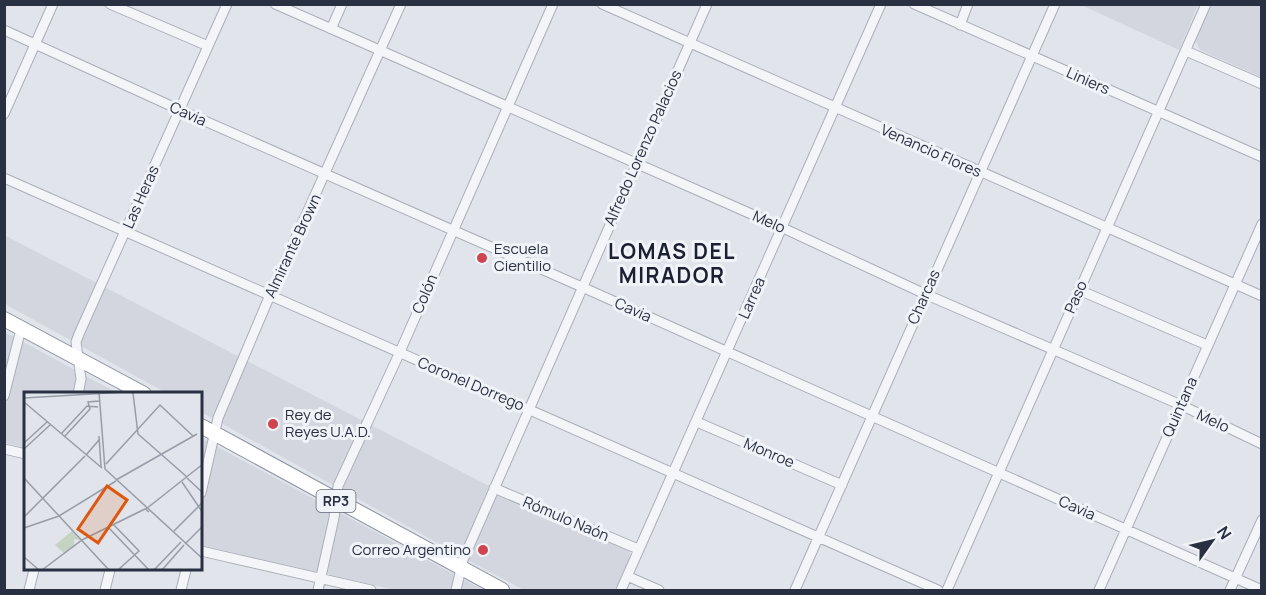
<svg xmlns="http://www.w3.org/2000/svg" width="1266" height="595" viewBox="0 0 1266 595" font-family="Manrope,sans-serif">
  <rect width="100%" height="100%" fill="#e1e4ea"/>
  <path fill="#d3d6df" d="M1259 4 1261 6V77L1200 50 1195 40 1210 5Z
    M1081 5H1198L1179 50Z
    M4 235 489 486 463 549 454 552 201 412V394H168L5 304Z
    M5 332 119 394H26L25 448 5 443Z
    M201 438 483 590H395L201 545Z
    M500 492 628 550 631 555 615 590H524L469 561 468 557 492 496Z"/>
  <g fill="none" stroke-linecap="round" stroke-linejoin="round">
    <defs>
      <path id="minor" d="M110 4 208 46
        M275 4 783 228 925 294 1181 405 1262 444
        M602 4 1262 296
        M914 4 1262 157
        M960 25 968 4
        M331 29 342 4
        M4 30 180 110 582 287 1262 590
        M1186 51 1262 84
        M4 114 53 4
        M4 178 938 590
        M1079 290 1207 345
        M78 394 81 379 76 342 79 334 227 4
        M4 396 21 329
        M697 422 842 485
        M4 449 26 454
        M494 488 638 549
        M201 493 218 418 270 295 401 4
        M201 551 371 590
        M627 576 659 590
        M29 590 34 570
        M105 590 110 570
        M181 590 186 570
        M318 590 334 518 338 486 399 354 553 4
        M456 590 463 560 707 4
        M621 590 881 4
        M795 590 1055 4
        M947 590 1206 4
        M1099 590 1262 224
        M1230 590 1262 520"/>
      <path id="highway" d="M4 319 144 394
        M201 426 502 590"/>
    </defs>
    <use href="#minor" stroke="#aaaeb8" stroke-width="11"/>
    <use href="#highway" stroke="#8890a1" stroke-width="16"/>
    <use href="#minor" stroke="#f4f5f8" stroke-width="9"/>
    <use href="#highway" stroke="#fff" stroke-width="14"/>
  </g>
  <g fill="#d0444f" stroke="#f0f3f7" stroke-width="2">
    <circle cx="482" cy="258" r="6"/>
    <circle cx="273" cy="424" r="6"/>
    <circle cx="483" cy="550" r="6"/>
  </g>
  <g text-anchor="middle" stroke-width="6" stroke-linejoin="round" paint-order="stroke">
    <rect fill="#f0f3f7" stroke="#656a78" stroke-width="1.5" x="316.5" y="490" width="39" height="22" rx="4.5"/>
    <g font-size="14" font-weight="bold" fill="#293042">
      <text x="336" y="506">RP3</text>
    </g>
    <g font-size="15" fill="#293042" stroke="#f0f3f7">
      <text transform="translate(1088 81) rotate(24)" y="5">Liniers</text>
      <text transform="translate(188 114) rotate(24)" y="5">Cavia</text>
      <text transform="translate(643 148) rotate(-66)" y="5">Alfredo Lorenzo Palacios</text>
      <text transform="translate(931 151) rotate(24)" y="5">Venancio Flores</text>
      <text transform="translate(141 197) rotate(-66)" y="5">Las Heras</text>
      <text transform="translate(769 222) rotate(24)" y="5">Melo</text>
      <text transform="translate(293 246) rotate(-65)" y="5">Almirante Brown</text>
      <text transform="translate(425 294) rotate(-67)" y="5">Colón</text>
      <text transform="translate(924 297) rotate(-66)" y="5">Charcas</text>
      <text transform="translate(1076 297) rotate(-66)" y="5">Paso</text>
      <text transform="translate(752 298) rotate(-66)" y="5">Larrea</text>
      <text transform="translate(633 310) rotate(24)" y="5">Cavia</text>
      <text transform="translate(471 384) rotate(23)" y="5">Coronel Dorrego</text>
      <text transform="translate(1180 407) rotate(-66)" y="5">Quintana</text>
      <text transform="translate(1213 421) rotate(25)" y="5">Melo</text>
      <text transform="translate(769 453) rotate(23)" y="5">Monroe</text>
      <text transform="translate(1077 508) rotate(24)" y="5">Cavia</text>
      <text transform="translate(566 519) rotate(23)" y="5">Rómulo Naón</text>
    </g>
    <g font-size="15" fill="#293042" stroke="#f0f3f7" text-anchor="start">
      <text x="494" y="254">Escuela<tspan x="494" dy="17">Cientilio</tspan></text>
      <text x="285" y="420">Rey de<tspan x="285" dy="17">Reyes U.A.D.</tspan></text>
      <text x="471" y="555" text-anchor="end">Correo Argentino</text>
    </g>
    <g font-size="21" font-weight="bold" letter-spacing="1.5" fill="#1b2132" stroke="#f0f3f7">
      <text x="672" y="259">LOMAS DEL<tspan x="672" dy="24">MIRADOR</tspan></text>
    </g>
  </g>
  <g transform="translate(24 392)">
    <rect width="178" height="178" fill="#e1e4ea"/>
    <path d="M48 139 56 148 50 147V153L40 161 31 153Z" fill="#c5d4c2"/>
    <path fill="none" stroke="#979ca7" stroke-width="1.5" d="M75 0 81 77 179 167M106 0H160M109 1 114 42 163 85M0 6 101 0M0 10 78 76M37 42 63 14 74 15M75 44 77 75M40 45 66 17 64 10 75 9M0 51 23 30M0 57 26 33M62 63 75 48M82 72 136 13 169 44M0 86 85 178M163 86 179 101M92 88 173 42M158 90 179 121M122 117 179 72M0 125 61 64M89 132 115 159 94 178M84 135 125 178M0 136 35 124 92 89M150 139 179 110M161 152 179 134M0 165 15 178M18 178 58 148 121 117 125 120M130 178 157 150M138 178 160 153"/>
    <path fill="#de570f" fill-opacity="0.15" stroke="#de570f" stroke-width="3" d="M83 94 103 108 74 151 54 137Z"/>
    <rect width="178" height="178" fill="none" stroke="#293042" stroke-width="3"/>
  </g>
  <rect width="1266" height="595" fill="none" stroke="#293042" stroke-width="12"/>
  <g transform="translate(1212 541) rotate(56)" stroke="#f0f3f7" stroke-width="4.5" paint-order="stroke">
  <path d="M0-4.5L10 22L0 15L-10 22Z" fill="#293042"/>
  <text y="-9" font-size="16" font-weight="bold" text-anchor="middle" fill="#293042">N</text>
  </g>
</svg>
